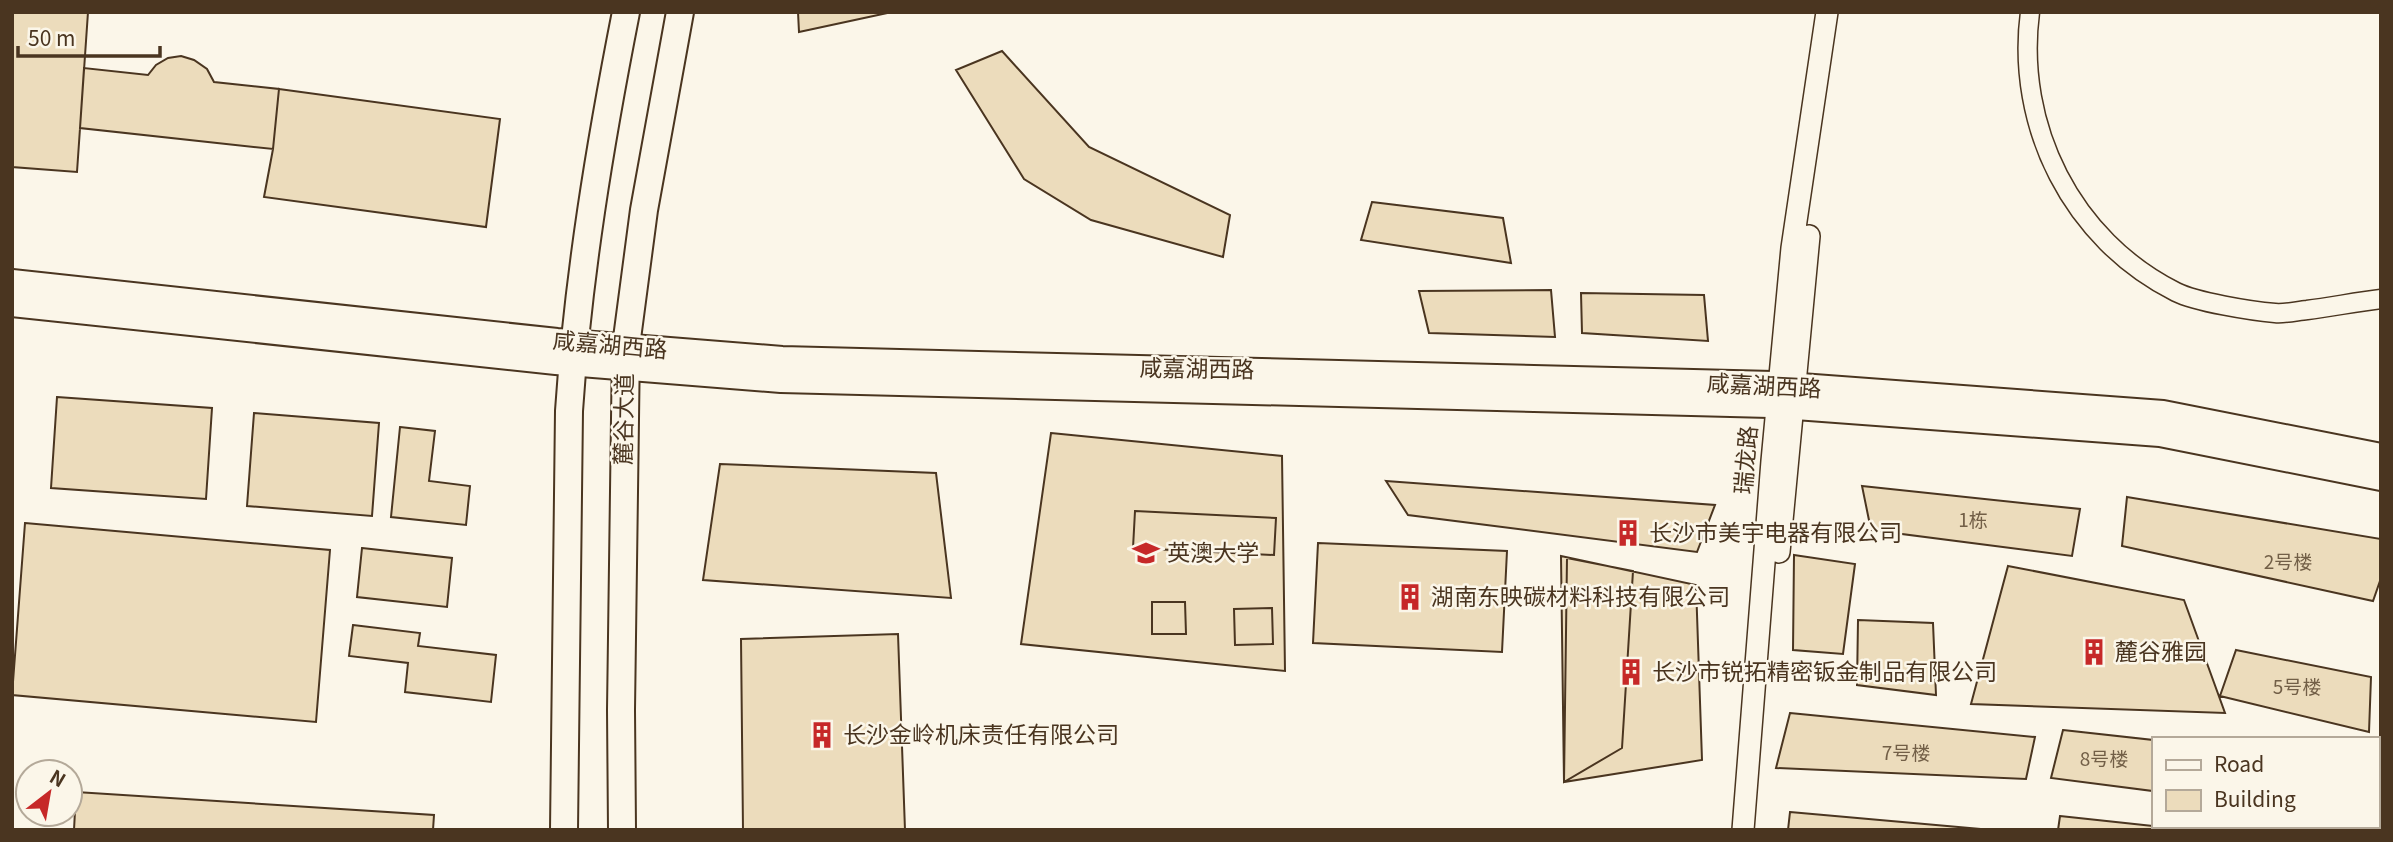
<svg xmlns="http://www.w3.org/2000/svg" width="2393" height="842" viewBox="0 0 2393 842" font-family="Georgia,'Noto Sans SC',serif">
  <rect width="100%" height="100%" fill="#fbf6e9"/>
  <path fill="#ecdcbc" stroke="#4a3520" stroke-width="2" d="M12 12H88L77 172 12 167Z
    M798 12H892L799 32Z
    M1002 51 1089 147 1230 215 1223 257 1091 220 1024 179 956 70Z
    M181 56 194 60 207 69 214 82 279 89 273 149 80 128 84 68 148 75 156 65 168 58Z
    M279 89 500 119 486 227 264 197 273 149Z
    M1372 202 1503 218 1511 263 1361 240Z
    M1551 290 1555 337 1429 333 1419 291Z
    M1581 293 1704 295 1708 341 1582 333Z
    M57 397 212 408 206 499 51 488Z
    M254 413 379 423 372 516 247 506Z
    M400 427 435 431 429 481 470 486 466 525 391 517Z
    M1051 433 1282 456 1285 671 1021 644Z
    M720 464 936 473 951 598 703 580Z
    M1386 481 1715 505 1697 552 1408 515Z
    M1862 486 2080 509 2072 556 1871 530Z
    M2127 497 2381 539V578L2373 601 2122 546Z
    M1135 511 1276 518 1274 555 1133 548Z
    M25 523 330 550 316 722 12 695Z
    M1318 543 1507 551 1502 652 1313 643Z
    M362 548 452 558 447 607 357 597Z
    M1794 555 1855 564 1843 654 1793 650Z
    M1561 556 1696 585 1702 760 1564 782Z
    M1567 558 1633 571 1622 748 1564 782Z
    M2008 566 2184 600 2225 713 1971 704Z
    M1152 602H1185L1186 634H1152Z
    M1272 608 1273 644 1235 645 1234 609Z
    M1858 620 1933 623 1936 695 1857 685Z
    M353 625 420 633 418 646 496 655 491 702 405 692 408 663 349 656Z
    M898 634 905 830H743L741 639Z
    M2236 650 2371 677 2369 732 2220 696Z
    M1790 713 2035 737 2026 779 1776 768Z
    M2063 730 2153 740V791L2051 778Z
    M76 792 434 815 433 830H74Z
    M1790 812 1992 830H1788Z
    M2060 816 2153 826 2186 830H2058Z"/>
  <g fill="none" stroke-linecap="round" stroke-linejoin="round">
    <defs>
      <path id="minor" d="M2030 12C2015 126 2072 240 2176 292 2196 302 2251 311 2275 313 2285 314 2297 311 2307 310 2331 307 2356 302 2381 299"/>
      <path id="tertiary" d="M1779 552 1809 236
        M1743 830 1772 461 1792 248 1827 12"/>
      <path id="secondary" d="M12 282 557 341 782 359 1773 384 2163 413 2381 456
        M12 304 556 362 781 380 1770 405 2160 434 2381 478"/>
      <path id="primary" d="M564 830 569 411C578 277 600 144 626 12
        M622 830 621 710 626 346 644 210 680 12"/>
    </defs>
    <use href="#minor" stroke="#4a3520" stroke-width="21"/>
    <use href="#tertiary" stroke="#4a3520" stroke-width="24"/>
    <use href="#secondary" stroke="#4a3520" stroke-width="28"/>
    <use href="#primary" stroke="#4a3520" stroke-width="30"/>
    <use href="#minor" stroke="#fbf6e9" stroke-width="18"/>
    <use href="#tertiary" stroke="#fbf6e9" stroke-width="21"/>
    <use href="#secondary" stroke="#fbf6e9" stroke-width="24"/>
    <use href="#primary" stroke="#fbf6e9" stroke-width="26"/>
  </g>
  <defs>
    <symbol id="building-bare" viewBox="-9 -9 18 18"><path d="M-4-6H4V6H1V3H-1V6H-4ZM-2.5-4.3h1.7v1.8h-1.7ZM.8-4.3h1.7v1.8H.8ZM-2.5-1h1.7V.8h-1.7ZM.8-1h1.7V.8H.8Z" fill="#c62828" stroke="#fbf6e9" stroke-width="2.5" paint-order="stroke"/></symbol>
    <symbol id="university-bare" viewBox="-9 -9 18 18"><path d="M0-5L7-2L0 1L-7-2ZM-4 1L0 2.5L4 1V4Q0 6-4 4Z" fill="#c62828" stroke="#fbf6e9" stroke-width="2.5" paint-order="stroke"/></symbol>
  </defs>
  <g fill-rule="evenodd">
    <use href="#building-bare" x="1609" y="514" width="38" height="38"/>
    <use href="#university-bare" x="1127" y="534" width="38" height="38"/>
    <use href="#building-bare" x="1391" y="578" width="38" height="38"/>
    <use href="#building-bare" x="2075" y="633" width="38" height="38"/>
    <use href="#building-bare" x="1612" y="653" width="38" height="38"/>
    <use href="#building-bare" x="803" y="716" width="38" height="38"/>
  </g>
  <g text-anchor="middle" stroke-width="5" stroke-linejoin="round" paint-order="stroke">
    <g font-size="19" fill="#725f47">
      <text x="1973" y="527">1栋</text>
      <text x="2288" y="569">2号楼</text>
      <text x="2297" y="694">5号楼</text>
      <text x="1906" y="760">7号楼</text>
      <text x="2104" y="766">8号楼</text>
    </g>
    <g font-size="23" fill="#4a3520" stroke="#fbf6e9">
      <text transform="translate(610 345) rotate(5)" y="8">咸嘉湖西路</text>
      <text transform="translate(1197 369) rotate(1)" y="8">咸嘉湖西路</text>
      <text transform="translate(1764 386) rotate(3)" y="8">咸嘉湖西路</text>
      <text transform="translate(624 419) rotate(-89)" y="8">麓谷大道</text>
      <text transform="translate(1746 460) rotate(-85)" y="8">瑞龙路</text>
    </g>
    <g font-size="23" fill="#4a3520" stroke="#fbf6e9" text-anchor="start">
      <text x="1649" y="541">长沙市美宇电器有限公司</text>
      <text x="1167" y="561">英澳大学</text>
      <text x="1431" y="605">湖南东映碳材料科技有限公司</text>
      <text x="2115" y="660">麓谷雅园</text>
      <text x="1652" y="680">长沙市锐拓精密钣金制品有限公司</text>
      <text x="843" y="743">长沙金岭机床责任有限公司</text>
    </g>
  </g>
  <rect width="2393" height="842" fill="none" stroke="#4a3520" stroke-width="28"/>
  <rect x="2152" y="737" width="228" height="91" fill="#fbf6e9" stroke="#b4a999" stroke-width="2"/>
  <rect x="2166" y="760" width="35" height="10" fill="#fbf6e9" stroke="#b4a999" stroke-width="2"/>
  <text x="2214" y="772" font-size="21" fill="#4a3520">Road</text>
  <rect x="2166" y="790" width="35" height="21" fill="#ecdcbc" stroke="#b4a999" stroke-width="2"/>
  <text x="2214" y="807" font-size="21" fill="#4a3520">Building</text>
  <g transform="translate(49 793) rotate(31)"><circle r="33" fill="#fbf6e9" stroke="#b4a999" stroke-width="2"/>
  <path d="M0-5L12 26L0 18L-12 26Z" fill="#c62828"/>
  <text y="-10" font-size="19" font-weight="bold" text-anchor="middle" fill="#4a3520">N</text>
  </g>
  <path d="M18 46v10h142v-10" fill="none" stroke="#4a3520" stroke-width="3.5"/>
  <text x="28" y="46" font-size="21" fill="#4a3520" stroke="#fbf6e9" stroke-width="5" paint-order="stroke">50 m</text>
</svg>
